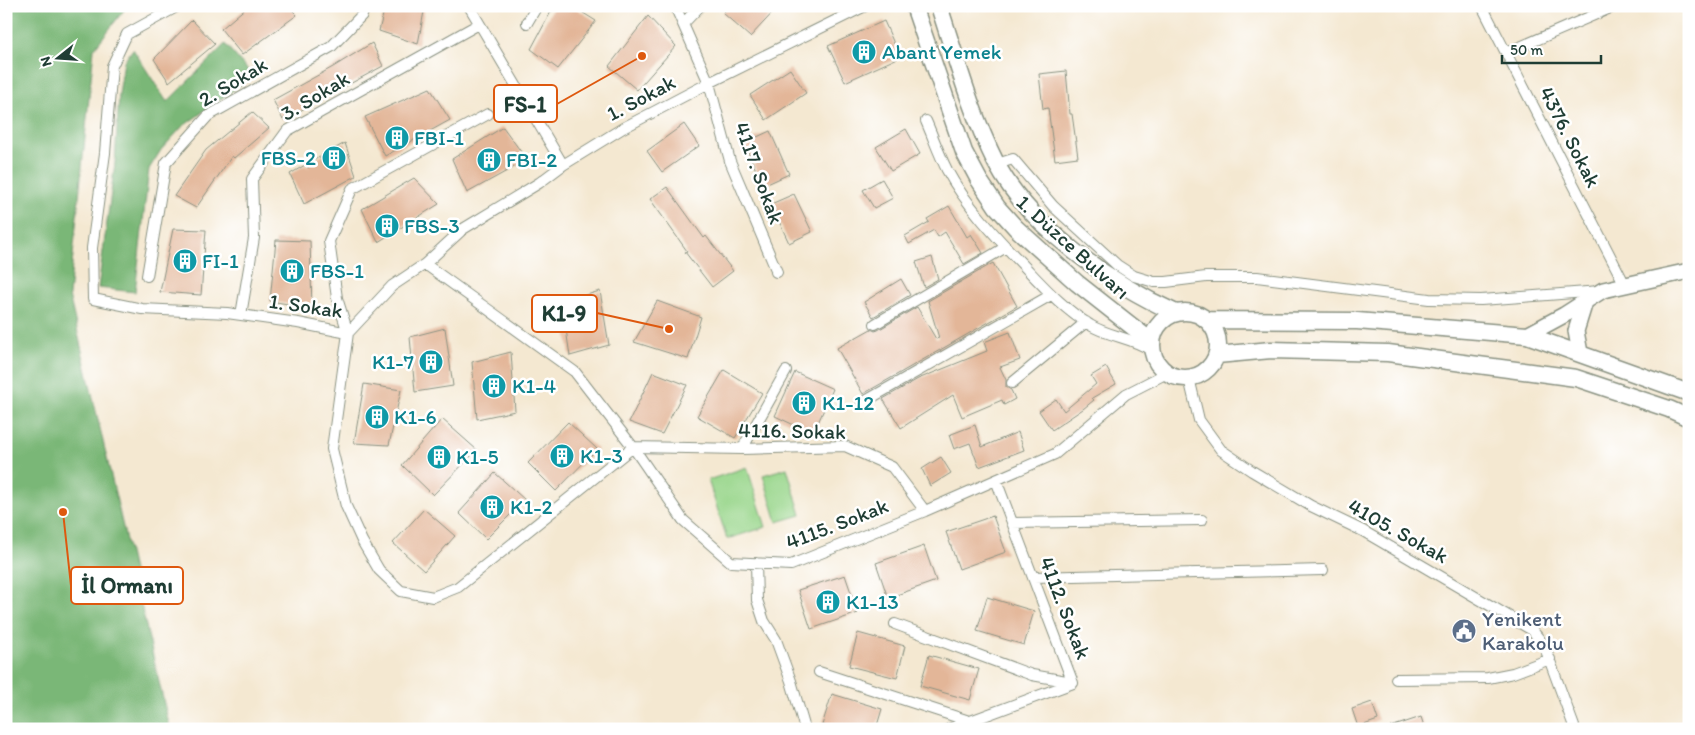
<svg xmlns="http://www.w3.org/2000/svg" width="1695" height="735" viewBox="0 0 1695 735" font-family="Itim,sans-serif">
  <rect width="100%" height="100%" fill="#fff"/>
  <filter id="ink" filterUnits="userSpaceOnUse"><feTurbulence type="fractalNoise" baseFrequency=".02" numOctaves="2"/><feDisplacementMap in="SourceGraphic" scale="10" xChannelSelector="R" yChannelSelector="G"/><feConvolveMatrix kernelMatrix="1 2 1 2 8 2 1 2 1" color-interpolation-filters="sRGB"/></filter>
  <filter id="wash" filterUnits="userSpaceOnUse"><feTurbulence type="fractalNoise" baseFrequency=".0096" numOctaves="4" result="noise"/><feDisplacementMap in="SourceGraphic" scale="20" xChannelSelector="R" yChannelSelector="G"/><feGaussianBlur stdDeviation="1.12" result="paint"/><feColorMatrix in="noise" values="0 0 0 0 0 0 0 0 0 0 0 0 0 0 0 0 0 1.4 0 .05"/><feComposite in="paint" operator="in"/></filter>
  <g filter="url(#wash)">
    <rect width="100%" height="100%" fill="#f4e8d1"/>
    <path fill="#99d68b" stroke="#5c8a60" d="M747 467 766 527 727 539 708 480Z
      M787 468 801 515 777 522 763 475Z"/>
    <path fill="#7ab777" stroke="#4c7a56" d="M6 6H127L94 49 69 295 170 729H6Z
      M225 44 253 76 182 127 161 150 149 169 135 292 98 288 115 163 119 94 124 61 133 49 167 102Z"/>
    <g id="blocks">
      <path fill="#e3b698" d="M248 6H288L297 15 242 55 221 29Z
        M385 6H425L418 44 379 31Z
        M554 6H572L596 21 558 69 531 49Z
        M729 6H779L750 37 723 13Z
        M648 16 676 46 637 90 609 66Z
        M192 20 215 44 169 82 154 59Z
        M884 21 900 57 845 82 828 46Z
        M372 43 383 66 283 120 273 100 333 67Z
        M790 69 806 93 766 120 750 95Z
        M1066 71 1070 114H1072L1078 157 1055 160 1048 108 1043 109 1039 74Z
        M430 88 450 120 385 156 365 117Z
        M252 112 269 128 234 158 232 156 196 208 174 196 206 150Z
        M684 124 699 146 662 172 647 151Z
        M503 127 527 160 467 193 452 159Z
        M906 129 920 154 891 171 876 147Z
        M770 131 789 174 763 186 744 143Z
        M345 143 356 176 304 204 290 174 305 165 309 168 307 164Z
        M414 178 439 204 378 242 362 209Z
        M882 179 893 198 874 208 863 190Z
        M667 187 704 238 706 236 733 271 712 287 685 252 687 251 650 199Z
        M794 194 812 232 789 243 771 204Z
        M949 206 967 237 971 234 983 253 964 264 945 232 938 237 934 230 909 244 905 236 929 222 927 219Z
        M173 229 206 230 201 295 160 292Z
        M276 240 310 241 312 308 270 301Z
        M932 257 938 279 924 287 916 262Z
        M993 263 1017 306 863 394 837 348 871 329 875 331 878 330 917 307 936 339 939 338 928 301Z
        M901 279 910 295 873 317 864 302Z
        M600 291 609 345 570 356 562 302Z
        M657 301 701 317 688 359 634 342Z
        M445 328 453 386 415 392 410 337Z
        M1010 332 1020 360 1000 367 1006 380V387L1011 390 1015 399 1004 405 1002 400 962 417 953 395 901 428 883 399 918 379 987 351 984 342Z
        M511 352 515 411 477 419 472 362Z
        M1106 367 1116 384 1092 398 1094 400 1083 409 1052 430 1039 411 1056 399 1064 411 1096 384 1091 376Z
        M724 370 762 393 735 438 697 416Z
        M653 372 687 385 662 434 629 422Z
        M795 372 833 389 813 434 775 416Z
        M364 384 401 390 389 445 354 443Z
        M442 419 477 450 433 495 402 465Z
        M568 422 597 449 556 491 528 463Z
        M975 425 982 447 1018 432 1024 450 979 467 970 443 954 449 949 435Z
        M941 457 951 473 930 486 922 469Z
        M495 473 525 500 486 539 459 513Z
        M424 509 455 536 424 571 393 543Z
        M993 516 1006 552 959 569 946 532Z
        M924 546 936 581 888 598 876 563Z
        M845 575 858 613 811 629 798 590Z
        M987 597 1034 611 1024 645 977 631Z
        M858 633 905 646 897 678 849 666Z
        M929 655 979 669 970 700 920 686Z
        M832 694 882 709 876 729H834L822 725Z
        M1372 702 1378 720 1358 727 1352 709Z
        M1421 717 1425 729H1391V727Z"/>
    </g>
  </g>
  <g filter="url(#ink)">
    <use href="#blocks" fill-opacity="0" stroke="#8a9282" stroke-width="1"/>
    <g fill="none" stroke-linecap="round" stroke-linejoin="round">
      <defs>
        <path id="street" d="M178 6 127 34 112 66 105 153 92 248 93 299 142 309 227 313 298 323 348 333 392 286 425 264 463 229 539 183 563 165 623 128 709 83 865 6
          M469 6 563 165
          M675 6 709 83 730 161 777 272H776
          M1482 6 1625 285
          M527 23 537 6
          M683 24 700 6
          M1506 53 1615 6
          M488 114 352 189 329 241 337 298 348 333 332 449 346 506 362 541 379 570 401 591 433 597 458 587 633 447 742 449 845 446 892 467 925 511
          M926 121C933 137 939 154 947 170 965 204 998 239 1025 267 1045 288 1065 310 1090 325 1109 337 1135 338 1152 351
          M997 164 1013 159 1053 206 1117 265 1134 276 1154 282H1166L1206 277H1257L1429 299 1481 300 1600 291
          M425 264 575 372 633 447 683 520 731 562 791 565 925 511 1055 454 1126 394 1167 373
          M147 276 166 163 208 116 331 47 362 15 365 6
          M241 315 254 238 252 179 287 131 479 24
          M875 324 1006 247
          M1189 378 1199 420 1221 450 1252 471 1311 506 1363 531 1532 630 1544 645 1575 729
          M1012 383 1086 322
          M862 403 1051 295
          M742 449 786 371
          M1012 523 1202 520
          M756 563 757 600 764 621 776 640 791 681 805 729
          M1033 577 1323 570
          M895 624 1032 675 1072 682
          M819 672 969 721
          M1396 679 1488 678 1513 673 1550 659
          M949 729 1073 683 996 480"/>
        <path id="secondary" d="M1527 335 1564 315 1603 290 1689 271
          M1580 353 1576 331 1585 302"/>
        <path id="primary" d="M914 6 964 152 979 180 997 207 1016 228 1077 283 1152 342
          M939 6C956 58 971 113 996 163 1029 227 1111 284 1176 313
          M1152 345a33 33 0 1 1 66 0a33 33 0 1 1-66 0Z
          M1206 320 1357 321 1527 335 1689 393
          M1217 355 1271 350 1388 353 1576 378 1669 409 1689 418"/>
      </defs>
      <use href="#street" stroke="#8a9282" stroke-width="12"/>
      <use href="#secondary" stroke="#8a9282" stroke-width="18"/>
      <use href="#primary" stroke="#8a9282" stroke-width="19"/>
      <use href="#street" stroke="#fff" stroke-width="10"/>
      <use href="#secondary" stroke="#fff" stroke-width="15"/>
      <use href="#primary" stroke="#fff" stroke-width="16"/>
    </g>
  </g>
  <defs>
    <symbol id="building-disc" viewBox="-11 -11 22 22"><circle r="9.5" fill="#0f9aa8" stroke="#fff"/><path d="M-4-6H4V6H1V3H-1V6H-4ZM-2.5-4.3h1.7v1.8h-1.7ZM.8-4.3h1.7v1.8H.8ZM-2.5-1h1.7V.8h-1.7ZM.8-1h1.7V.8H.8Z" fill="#fff"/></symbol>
    <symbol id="civic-disc" viewBox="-11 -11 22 22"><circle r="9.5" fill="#5c6f8a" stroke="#fff"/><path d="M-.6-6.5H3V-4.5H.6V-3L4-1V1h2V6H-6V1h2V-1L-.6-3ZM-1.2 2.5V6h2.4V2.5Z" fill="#fff"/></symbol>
  </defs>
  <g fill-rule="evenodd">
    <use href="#building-disc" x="850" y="38" width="28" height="28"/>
    <use href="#building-disc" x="383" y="124" width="28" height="28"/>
    <use href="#building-disc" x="320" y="144" width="28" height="28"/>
    <use href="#building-disc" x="475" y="146" width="28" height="28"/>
    <use href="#building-disc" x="373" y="212" width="28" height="28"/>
    <use href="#building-disc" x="171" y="247" width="28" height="28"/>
    <use href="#building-disc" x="278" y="257" width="28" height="28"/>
    <use href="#building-disc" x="417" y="348" width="28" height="28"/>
    <use href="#building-disc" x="480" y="372" width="28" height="28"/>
    <use href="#building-disc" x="790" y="389" width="28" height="28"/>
    <use href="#building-disc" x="363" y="403" width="28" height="28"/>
    <use href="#building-disc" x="548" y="442" width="28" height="28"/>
    <use href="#building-disc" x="425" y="443" width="28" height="28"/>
    <use href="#building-disc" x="478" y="493" width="28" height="28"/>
    <use href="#building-disc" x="814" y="588" width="28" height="28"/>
    <use href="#civic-disc" x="1450" y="617" width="28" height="28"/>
  </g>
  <g text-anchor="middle" stroke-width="5" stroke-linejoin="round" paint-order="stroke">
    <g font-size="21" fill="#0d838f" stroke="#fff" text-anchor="start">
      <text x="882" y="59">Abant Yemek</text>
      <text x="414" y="145">FBI-1</text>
      <text x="316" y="165" text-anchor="end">FBS-2</text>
      <text x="506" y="167">FBI-2</text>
      <text x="404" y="233">FBS-3</text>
      <text x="202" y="268">FI-1</text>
      <text x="310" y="278">FBS-1</text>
      <text x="414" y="369" text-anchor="end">K1-7</text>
      <text x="512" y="393">K1-4</text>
      <text x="822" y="410">K1-12</text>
      <text x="394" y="424">K1-6</text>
      <text x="580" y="463">K1-3</text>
      <text x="456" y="464">K1-5</text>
      <text x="510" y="514">K1-2</text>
      <text x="846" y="609">K1-13</text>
    </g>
    <g font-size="21" fill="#1f3d34" stroke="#fff">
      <text transform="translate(233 82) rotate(-31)" y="7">2. Sokak</text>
      <text transform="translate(315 96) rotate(-31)" y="7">3. Sokak</text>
      <text transform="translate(641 98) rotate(-28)" y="7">1. Sokak</text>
      <text transform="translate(1570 137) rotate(63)" y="7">4376. Sokak</text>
      <text transform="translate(759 173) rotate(70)" y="7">4117. Sokak</text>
      <text transform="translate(1073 247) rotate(42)" y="7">1. Düzce Bulvarı</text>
      <text transform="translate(306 306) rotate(8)" y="7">1. Sokak</text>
      <text transform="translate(792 431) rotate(1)" y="7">4116. Sokak</text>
      <text transform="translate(837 524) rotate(-21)" y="7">4115. Sokak</text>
      <text transform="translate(1398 531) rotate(29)" y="7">4105. Sokak</text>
      <text transform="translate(1065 608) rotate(69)" y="7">4112. Sokak</text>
    </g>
    <g font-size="21" fill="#4e5e75" stroke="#fff" text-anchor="start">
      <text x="1482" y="626">Yenikent<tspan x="1482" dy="24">Karakolu</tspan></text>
    </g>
  </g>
  <path fill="none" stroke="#de580e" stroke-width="2" d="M642 56L557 104M669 329L597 313M63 512L71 586"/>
  <g fill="#de580e" stroke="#fff" stroke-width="2">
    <circle cx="642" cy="56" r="5"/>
    <circle cx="669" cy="329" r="5"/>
    <circle cx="63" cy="512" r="5"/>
  </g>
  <g fill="#fff" stroke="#de580e" stroke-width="2">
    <rect x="494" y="85" width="63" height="37" rx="5"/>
    <rect x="532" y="295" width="65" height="37" rx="5"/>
    <rect x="71" y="567" width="112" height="37" rx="5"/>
  </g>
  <g font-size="22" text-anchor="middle" font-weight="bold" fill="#1f3d34">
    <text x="525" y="112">FS-1</text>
    <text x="564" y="321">K1-9</text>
    <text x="127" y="593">İl Ormanı</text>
  </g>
  <rect width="1695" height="735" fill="none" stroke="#fff" stroke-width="25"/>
  <g transform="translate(58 58) rotate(253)" stroke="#ffffff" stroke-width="4" paint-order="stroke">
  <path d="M0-4L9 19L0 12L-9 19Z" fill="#1f3d34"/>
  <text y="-8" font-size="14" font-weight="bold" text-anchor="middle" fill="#1f3d34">N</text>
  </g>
  <path d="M1502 55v8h99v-8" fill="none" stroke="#1f3d34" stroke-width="2.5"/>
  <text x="1510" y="55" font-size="15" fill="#1f3d34" stroke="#ffffff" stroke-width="4" paint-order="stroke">50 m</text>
</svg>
